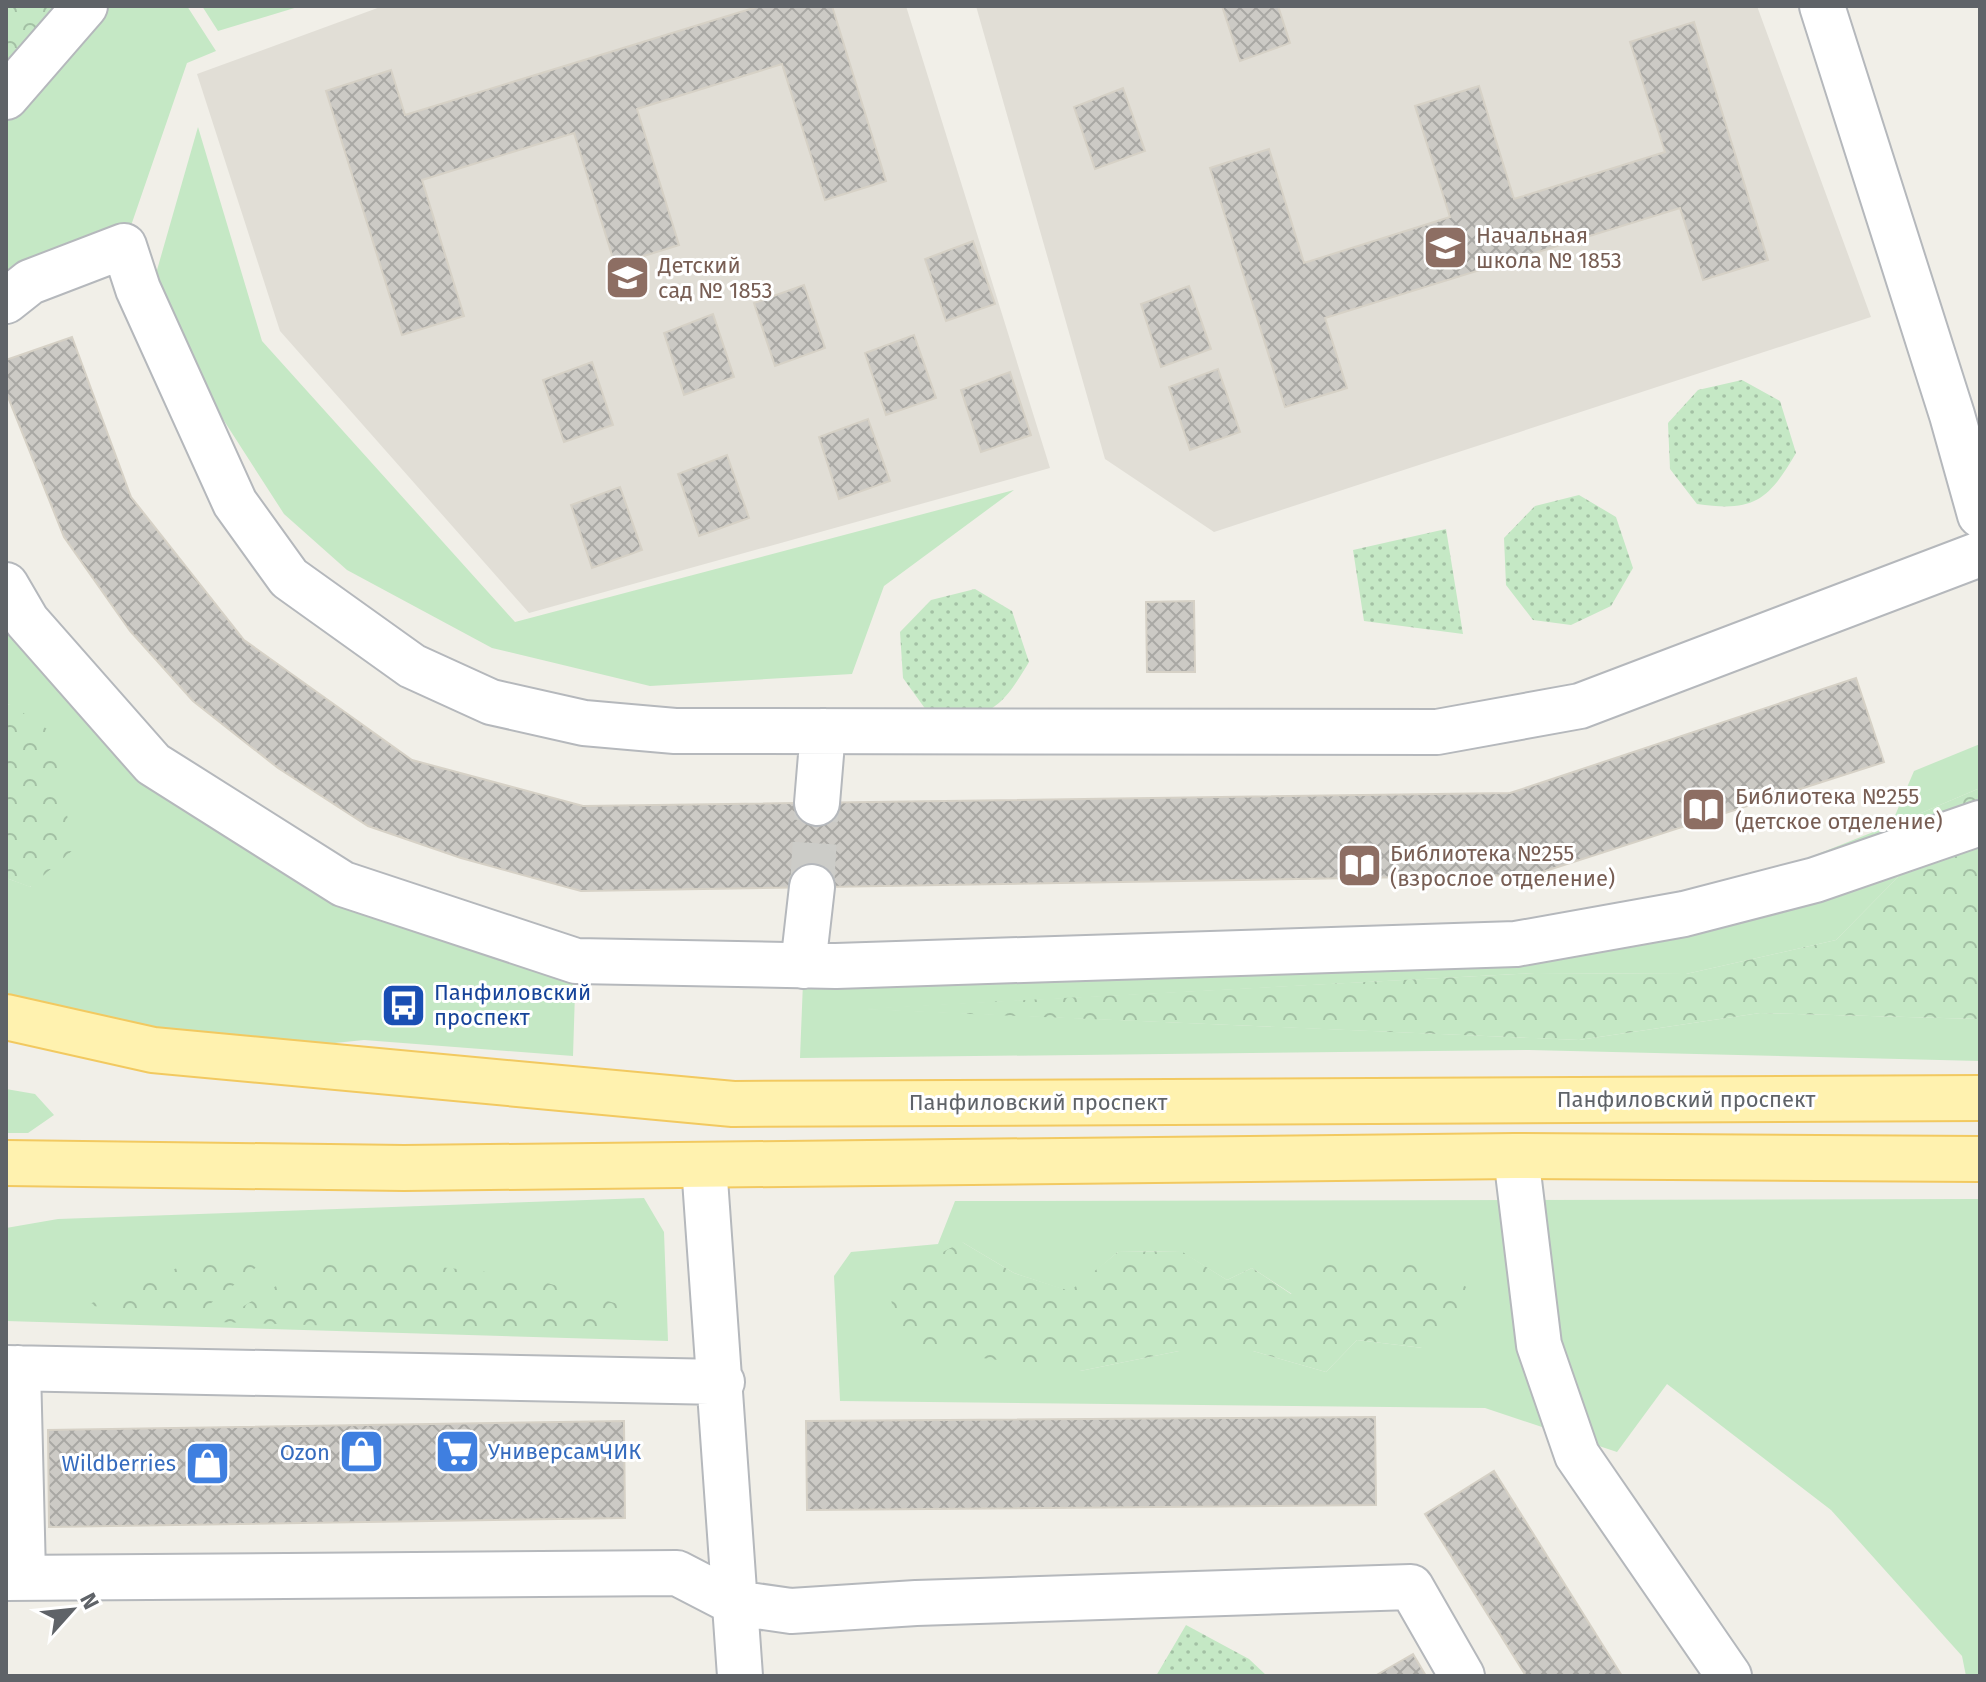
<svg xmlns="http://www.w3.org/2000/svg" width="1986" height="1682" viewBox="0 0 1986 1682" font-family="'Fira Sans',sans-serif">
  <defs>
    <pattern id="forest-crowns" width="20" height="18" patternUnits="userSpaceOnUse" patternTransform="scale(2)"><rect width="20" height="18" fill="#c5e8c5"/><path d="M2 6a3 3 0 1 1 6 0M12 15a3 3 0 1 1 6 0" fill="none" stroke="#a3c0a4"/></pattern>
    <pattern id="park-dots" width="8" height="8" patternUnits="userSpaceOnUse" patternTransform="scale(2)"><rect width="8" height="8" fill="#c5e8c5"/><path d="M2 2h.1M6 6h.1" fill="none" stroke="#a3c0a4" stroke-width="1.8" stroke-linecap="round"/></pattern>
    <pattern id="building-cross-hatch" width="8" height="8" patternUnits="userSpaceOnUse" patternTransform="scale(2)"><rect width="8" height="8" fill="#cccac5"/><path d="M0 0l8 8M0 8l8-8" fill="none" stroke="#a9a8a4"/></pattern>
  </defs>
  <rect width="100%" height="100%" fill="#f1efe8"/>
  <path fill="#e1ded6" d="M383 6H906L1050 468 529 613 280 331 197 74Z
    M976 6H1757L1871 317 1214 532 1105 459Z"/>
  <path fill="#c5e8c5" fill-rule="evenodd" d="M67 6H187L216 51 187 63 124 246 6 301V77Z
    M202 6H301L218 31Z
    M198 127 262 341 515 622 1014 490 884 586 852 674 650 686 492 648 347 570 284 514 210 399 155 277Z
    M6 585 154 765 345 881 576 961 573 1056 364 1040 286 1048 128 1030 6 1004V878L31 887 10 704 6 705Z
    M1980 744V788L1914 816 1898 877 1836 940 1686 974 1535 973 867 1009 1579 1040 1760 1013 1980 1019V1061L1529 1050 800 1058 804 957 1616 934 1891 825 1914 771Z
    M6 1089 35 1094 54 1115 28 1133H6Z
    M644 1198 664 1232 668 1341 6 1321V1228L58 1219Z
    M1980 1199V1676H1966L1962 1656 1831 1510 1667 1384 1617 1452 1485 1408 840 1401 834 1276 851 1252 938 1244 955 1201ZM962 1242 1014 1273 1071 1292 1118 1252 1180 1251 1227 1280 1252 1268 1292 1294 1423 1348 1357 1340 1326 1372 1253 1351H1179L1080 1371Z"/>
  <path fill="url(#forest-crowns)" d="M6 6H67L6 77Z
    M10 704 50 731 74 849 30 887 6 878V705Z
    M1980 788V1019L1760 1013 1579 1040 855 1009 1535 973 1686 974 1836 940 1898 877 1914 816Z
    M962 1242 1014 1273 1070 1291 1118 1252 1181 1251 1227 1280 1252 1268 1291 1294 1329 1255 1421 1260 1473 1291 1423 1348 1357 1340 1326 1372 1253 1351H1179L1080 1371 900 1347 891 1299 916 1266Z
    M273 1254 196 1315 149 1314 87 1305 182 1266Z
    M326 1255 524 1276 628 1307 585 1334 218 1322Z"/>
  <path fill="url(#park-dots)" d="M1742 380 1780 401 1796 453C1768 501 1754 512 1697 504L1670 469 1668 423 1698 390Z
    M1579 495 1616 517 1633 568 1611 606 1571 625 1533 620 1506 585 1504 538 1535 506Z
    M1446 529 1463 634 1364 621 1353 550Z
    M975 589 1012 611 1029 662C1000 711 987 722 929 714L903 678 900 632 931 600Z
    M1186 1625 1249 1659 1267 1676H1156Z"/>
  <path fill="url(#building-cross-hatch)" stroke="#d6d1c6" stroke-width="2" d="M760 6H832L886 181 825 200 782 64 637 109 679 245 615 265 574 133 422 180 464 316 402 335 326 91 391 70 405 115Z
    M1222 6H1278L1290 43 1240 61Z
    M1694 22 1768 260 1703 280 1680 208 1325 318 1347 388 1285 407 1210 168 1269 149 1304 263 1450 217 1415 106 1479 86 1514 199 1665 152 1630 42Z
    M1123 88 1145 151 1095 169 1074 107Z
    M973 241 995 304 946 321 925 259Z
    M804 285 825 348 775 366 754 303Z
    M1189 286 1211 349 1161 367 1141 304Z
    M713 314 734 377 684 395 664 333Z
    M914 335 936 398 886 415 865 353Z
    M72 337 131 497 244 640 412 760 583 806 1510 793 1856 678 1884 762 1533 875 581 891 461 858 368 826 278 768 193 701 130 631 64 537 6 392V360Z
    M592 362 613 425 564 442 543 380Z
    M1218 369 1240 432 1190 450 1169 387Z
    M1010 372 1031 435 981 452 961 390Z
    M868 419 890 481 839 499 819 437Z
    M727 455 749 518 699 536 678 474Z
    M620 487 642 550 592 568 571 505Z
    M1194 601 1195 672H1147L1146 602Z
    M1375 1417 1376 1505 807 1510 806 1421Z
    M624 1421 625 1518 49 1527 48 1430Z
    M1494 1471 1534 1535 1622 1676H1526L1425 1514Z
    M1413 1654 1426 1676H1375Z"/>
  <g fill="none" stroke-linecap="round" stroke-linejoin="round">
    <path stroke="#ccccc8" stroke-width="44" stroke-dasharray="44 22" stroke-linecap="butt" d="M812 887 817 803"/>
    <defs>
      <path id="minor" d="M1822 6 1952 415 1980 515
        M6 97 85 6
        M6 301 30 282 124 246 138 289 235 503 289 578 412 666 491 702 584 723 675 731 1437 732 1580 706 1980 554
        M6 585 27 621 153 764 343 884 576 961 836 966 1516 944 1684 914 1815 880 1980 823
        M817 803 823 731
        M803 966 812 887
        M1516 1156 1539 1345 1577 1455 1729 1676
        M704 1165 740 1676
        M6 1368 722 1382
        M18 1368 23 1575
        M6 1578 677 1573 735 1603 791 1611 916 1603 1411 1587 1462 1676"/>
      <path id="major" d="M6 1017 153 1050 733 1104 1980 1098
        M6 1163 404 1168 1516 1156 1980 1159"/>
    </defs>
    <use href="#minor" stroke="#b5b8bc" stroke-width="48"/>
    <use href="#major" stroke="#f2c960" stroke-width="48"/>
    <use href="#minor" stroke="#fff" stroke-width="44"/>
    <use href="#major" stroke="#fff2af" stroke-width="44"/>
  </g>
  <defs>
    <symbol id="school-square" viewBox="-11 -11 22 22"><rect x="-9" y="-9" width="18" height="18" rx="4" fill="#8d6e63" stroke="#fff"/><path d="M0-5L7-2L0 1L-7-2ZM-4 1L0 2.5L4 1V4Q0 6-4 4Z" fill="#fff"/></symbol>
    <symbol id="library-square" viewBox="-11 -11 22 22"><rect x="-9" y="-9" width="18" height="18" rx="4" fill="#8d6e63" stroke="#fff"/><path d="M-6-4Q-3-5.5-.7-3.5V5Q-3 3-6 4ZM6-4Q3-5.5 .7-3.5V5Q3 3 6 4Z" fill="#fff"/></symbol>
    <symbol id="bus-square" viewBox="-11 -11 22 22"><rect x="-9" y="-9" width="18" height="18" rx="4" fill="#1a4fb4" stroke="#fff"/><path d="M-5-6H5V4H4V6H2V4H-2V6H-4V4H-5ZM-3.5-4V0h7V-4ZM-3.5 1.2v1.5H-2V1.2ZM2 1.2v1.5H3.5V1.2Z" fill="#fff"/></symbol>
    <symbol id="supermarket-square" viewBox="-11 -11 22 22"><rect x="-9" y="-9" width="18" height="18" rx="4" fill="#3f7fe0" stroke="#fff"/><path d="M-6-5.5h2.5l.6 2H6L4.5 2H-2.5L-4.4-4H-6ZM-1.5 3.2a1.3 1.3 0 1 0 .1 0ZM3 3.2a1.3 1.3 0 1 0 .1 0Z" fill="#fff"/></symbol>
    <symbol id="shop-square" viewBox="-11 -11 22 22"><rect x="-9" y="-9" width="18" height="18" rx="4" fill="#3f7fe0" stroke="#fff"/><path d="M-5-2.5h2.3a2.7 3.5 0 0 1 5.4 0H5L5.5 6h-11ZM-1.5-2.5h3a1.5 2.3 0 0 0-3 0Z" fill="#fff"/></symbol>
  </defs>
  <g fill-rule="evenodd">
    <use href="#school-square" x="1420" y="222" width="51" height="51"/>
    <use href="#school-square" x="602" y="252" width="51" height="51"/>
    <use href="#library-square" x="1678" y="784" width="51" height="51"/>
    <use href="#library-square" x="1334" y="840" width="51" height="51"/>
    <use href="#bus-square" x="378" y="980" width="51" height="51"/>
    <use href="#supermarket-square" x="432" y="1426" width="51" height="51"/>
    <use href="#shop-square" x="336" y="1426" width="51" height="51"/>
    <use href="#shop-square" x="182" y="1438" width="51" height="51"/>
  </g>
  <g text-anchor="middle" stroke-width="6" stroke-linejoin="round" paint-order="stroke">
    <g font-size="22" fill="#785e54" stroke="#fff" text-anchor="start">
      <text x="1476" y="243">Начальная<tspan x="1476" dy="25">школа № 1853</tspan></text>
      <text x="658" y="273">Детский<tspan x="658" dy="25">сад № 1853</tspan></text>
      <text x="1735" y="804">Библиотека №255<tspan x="1735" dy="25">(детское отделение)</tspan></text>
      <text x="1390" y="861">Библиотека №255<tspan x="1390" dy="25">(взрослое отделение)</tspan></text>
    </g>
    <g font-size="22" fill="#164399" stroke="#fff" text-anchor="start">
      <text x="434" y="1000">Панфиловский<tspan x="434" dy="25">проспект</tspan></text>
    </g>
    <g font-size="22" fill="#5f6368" stroke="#fff">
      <text x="1686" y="1107">Панфиловский проспект</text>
      <text x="1038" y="1110">Панфиловский проспект</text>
    </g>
    <g font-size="22" fill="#366cbe" stroke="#fff" text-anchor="end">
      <text x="488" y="1459" text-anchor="start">УниверсамЧИК</text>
      <text x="330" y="1460">Ozon</text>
      <text x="176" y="1471">Wildberries</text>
    </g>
  </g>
  <rect width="1986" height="1682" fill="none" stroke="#5f6368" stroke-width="16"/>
  <g transform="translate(72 1610) rotate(63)" stroke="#ffffff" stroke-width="6" paint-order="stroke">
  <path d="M0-6L14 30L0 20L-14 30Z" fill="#5f6368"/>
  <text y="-12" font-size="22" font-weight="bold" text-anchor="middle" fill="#5f6368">N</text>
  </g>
</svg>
